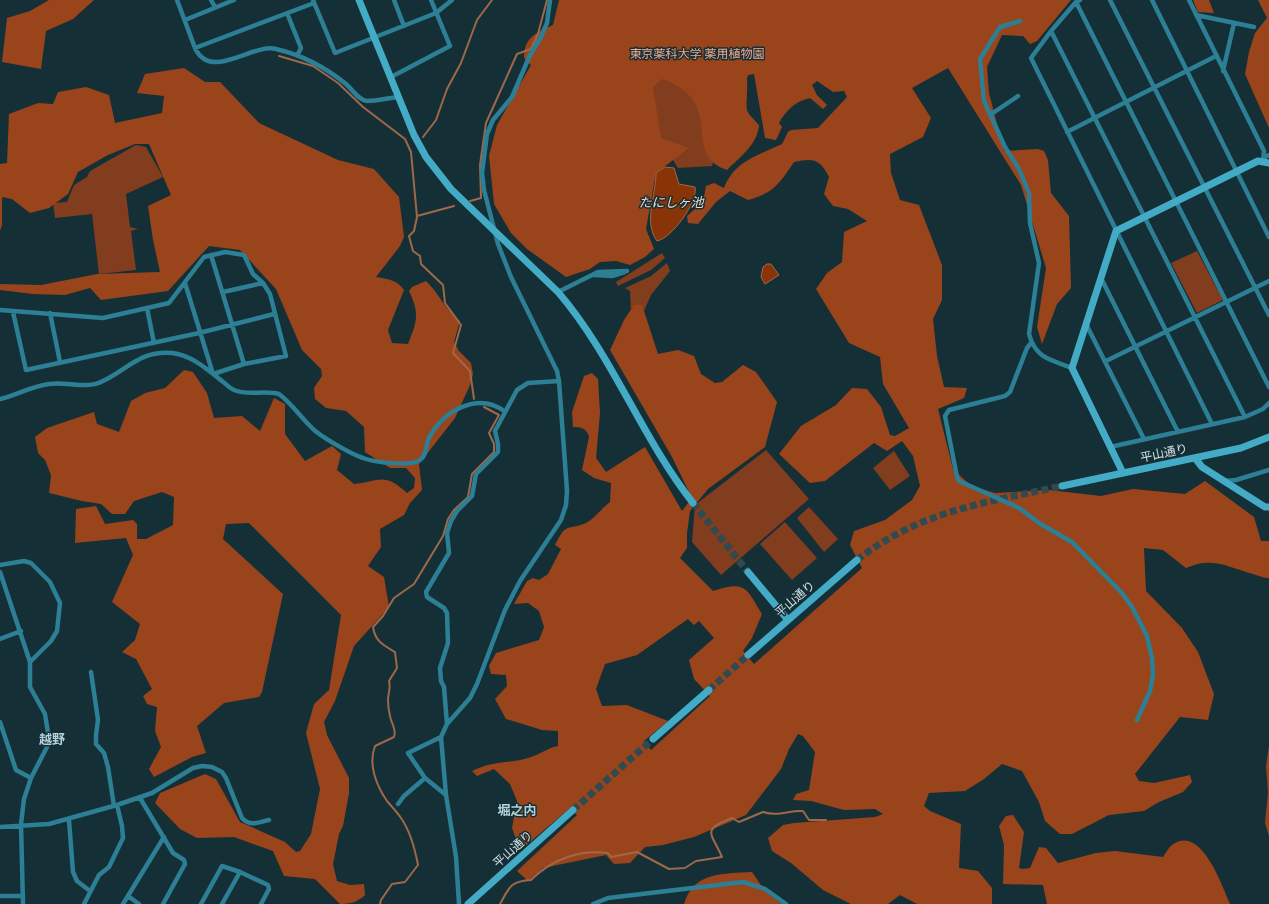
<svg xmlns="http://www.w3.org/2000/svg" width="1269" height="904" viewBox="0 0 1269 904" font-family="Karla,'Noto Sans JP',sans-serif">
  <rect width="100%" height="100%" fill="#152f36"/>
  <path fill="#823c1e" d="M659 0 744 65 712 166 678 168 661 141 646 99Z
    M136 145 146 147 163 177 126 194 130 227 138 229 131 231 136 270 99 274 92 214 55 218 53 203 67 202 74 185 87 177 90 171Z
    M1197 251 1223 300 1197 313 1171 263Z
    M662 253 665 258 651 270 618 286 616 282Z
    M667 263 670 271 651 295 644 311 631 313 630 291 625 288 651 276Z
    M766 450 809 499 721 575 692 542 695 505Z
    M894 451 910 476 890 490 873 468Z
    M809 507 838 539 824 552 797 518Z
    M785 522 817 558 792 580 760 544Z"/>
  <path fill="#9a441c" fill-rule="evenodd" d="M49 0H94L73 19 46 31 41 69 2 62 7 18 30 11Z
    M559 0H1071L1037 41 1030 44 1023 36 1002 35 987 67 989 93 1004 151 1038 149 1044 151 1048 160 1051 193 1069 216 1071 288 1057 304 1042 344 1037 327 1046 268 1021 185 948 68 912 88 931 118 923 137 890 154 891 173 900 200 919 205 942 265V300L933 319 937 356 944 387 967 388 964 398 938 409 953 469 971 486 995 493 1049 490 1101 496 1133 489 1185 494 1205 481 1254 517 1261 541H1269V578C1264 578 1259 576 1253 574 1228 567 1212 556 1186 568L1163 550 1144 548 1146 591 1182 628 1198 652 1214 694 1208 720 1180 717 1135 774 1139 781 1154 783 1190 775 1192 782 1183 792 1159 802 1144 811 1109 815 1072 834H1060L1045 821 1039 802 1022 771 1002 764 984 779 965 791 929 793 924 806 930 811 961 824 959 868 978 871 992 888V904H917L900 895 888 904H851L823 890 791 863 772 851 768 838 783 825 794 823 875 817 883 814 875 809 844 810 811 801 793 800 796 794 809 790 815 752 803 736 798 734 789 749 781 769 746 815 694 837 663 845 645 847 630 863 614 864 606 855 543 868 528 881 517 871 577 815 570 808 523 848 517 842 512 828 517 801 510 784 494 769 477 776 472 771C495 760 507 764 528 758 539 755 547 748 558 746V731L542 730 506 719 495 699 507 686 506 675 491 674 489 666 496 653 539 640 544 627 539 611 528 603 514 604 527 581 533 578 539 580 548 574 561 549 555 545C567 521 567 531 586 523 594 519 602 508 610 502L611 483 594 478 582 470 589 437C587 428 581 427 573 427L572 412 584 376 592 373 598 379 600 413 596 458 606 472 645 447 682 511 692 498 672 457 610 350 624 320 634 305H642L658 354 678 350 694 356 701 374 715 383 722 382 743 365 756 372 777 402 765 447 708 489 690 511 687 533V548L680 558 713 591C746 580 746 588 762 614L752 638 743 651 754 664 862 568 850 545 854 531 885 520 912 500 920 486 913 456 902 441 887 451 874 443 825 481 810 483 779 454 801 426 836 405 852 388 867 389 881 407 890 435 895 436 909 428 883 384 880 357 849 343 816 289 827 273 842 262 844 232 867 221 848 209 833 206 824 194 829 177C820 159 813 158 794 162 779 184 774 193 748 200L730 191 716 202 698 224 688 223 687 216 703 202 706 186 714 183 724 188C734 161 759 155 782 144L788 132 791 130 818 128 847 97 844 91 833 92 817 81 812 85 817 95 827 105 823 109 810 98C796 101 786 110 779 123L782 127 776 140 765 138 754 74 748 75C746 81 748 85 747 91 747 113 743 108 759 125 758 144 740 157 727 170 694 159 707 131 697 108 691 93 677 84 662 79L653 87 661 138 689 148 656 173 646 229 654 249 645 257 630 265 616 261 600 262 590 269 566 277 527 249 511 233 494 204 489 156 497 125 531 65 524 58C524 37 536 33 553 25ZM688 619 694 625 699 621 714 638 689 660 694 679 710 696 651 750 644 741 668 721 627 705 602 706 596 689 605 664 637 655Z
    M1193 0H1209L1214 13 1198 12Z
    M1258 0H1269V128L1245 74 1249 52 1255 33 1267 18Z
    M184 68 205 82H220L259 123 338 160 374 169 399 197 404 237 400 246 376 277C388 279 397 280 404 290L388 330 392 343 408 344C417 321 420 314 409 291L412 287 426 281C439 293 445 310 460 321L454 342 459 351 471 363 473 374 470 385 455 418 419 464 422 490 410 503 404 515 380 529 381 547 368 566 384 577 389 607 354 646 335 701 324 722 327 735 349 778V793L343 826 339 834 333 864 337 881 350 885 364 884 365 895C358 902 350 904 340 904L315 879 284 876 273 851 234 837 197 838 180 829 155 803 160 793 205 774 216 779 240 822 285 842 296 852 300 851 311 834 320 789 306 733 314 704 329 690 341 615 249 523 226 524 223 539 283 594 262 692 259 697 224 703 197 726 206 753 192 757 154 777 149 769 161 747 155 731 157 707 147 704 143 696 152 689 136 659 122 652 135 640 140 624 112 602 133 555 126 538 75 543 76 509 96 506 105 524 133 520 137 524V539H146L173 525 174 497 162 492 134 501 125 514H112L101 504 82 501 49 493 51 475 45 460 38 453 35 437 47 428 94 412 97 424 119 432 131 401 145 393 165 388 184 370 193 372 207 393 214 418 242 416 260 431 274 398 285 404V434L305 461 332 446 341 454 337 470 354 484C381 481 384 472 407 493L414 488 415 478 406 468H390L365 452 364 427 346 411 326 408 315 399 314 388 322 376 321 369 302 350 276 289 240 250 209 246 168 291 101 300 90 288 65 295 33 294 0 290V284L41 285 97 274 160 272 153 240 148 206 171 195 149 144H135L108 155 78 172 68 194 49 208 30 213 12 199 2 197V225L0 231V164L7 163 9 114 38 103 53 104 58 92 86 87 109 95 115 123 162 113 164 96 137 93 145 74Z
    M1269 746V836L1265 823 1268 792 1266 766Z
    M1013 815 1024 832 1019 868 1023 869 1030 868 1039 847 1046 848 1058 863 1096 853 1115 851 1163 857C1166 853 1168 848 1172 845 1201 823 1222 886 1230 904H1047L1043 885 1003 884 1004 845 999 826 1006 816Z
    M752 872 765 891 782 904H684C694 871 723 874 752 872Z"/>
  <path fill="#893406" stroke="#9f6849" d="M665 167 674 168 679 184 695 187C698 202 672 238 657 241 643 222 656 195 656 173Z
    M767 264H771L779 275 765 284 761 277 763 267Z"/>
  <g fill="none" stroke-linecap="round" stroke-linejoin="round">
    <path stroke="#9f6849" stroke-width="2" d="M279 56 313 66 338 83 363 107 405 139 411 152 417 217 414 231 409 236 413 251 420 256 421 264 443 285 445 303 461 325 453 353 470 371 474 399
      M423 137 436 120 447 89 461 63 477 20 492 0
      M470 201 481 198 480 165 486 123 517 54 531 49 538 34 547 0
      M417 216 454 206
      M380 904 381 900 392 884 405 882 418 865C415 849 410 831 401 818 397 812 392 807 387 801 376 785 368 764 375 746L394 737C397 728 391 724 390 716 389 712 388 704 388 700 388 693 391 689 389 681L397 668 395 652C383 645 375 641 373 627L383 616 394 598 414 584 443 536 448 519 454 510 468 497 472 474 494 452V444L489 433 499 415 484 407
      M500 904C509 888 510 881 531 880 551 860 579 849 608 853L611 857 637 852 669 869 685 868 696 861 722 857C711 832 701 830 732 818L739 822 763 812C779 817 788 810 803 811L809 820H826"/>
    <path stroke="#314a50" stroke-width="7" stroke-dasharray="7 3.5" stroke-linecap="butt" d="M693 503 748 572
      M857 560C919 511 988 502 1062 486
      M709 690 748 655
      M573 810 653 739"/>
    <path stroke="#2c7f94" stroke-width="4.5" d="M177 0 195 48C211 82 252 43 276 49 302 55 325 67 346 84 353 90 358 100 367 101 377 101 388 98 398 97
      M211 0 215 7
      M313 0 335 53 436 13 452 0
      M394 0 404 26
      M1080 0 1076 2 1051 31 1031 58 1212 424
      M1110 0 1269 315
      M1152 0 1269 237
      M1189 0 1264 151 1263 161
      M1076 2 1269 387
      M287 13 301 48 298 54
      M1196 15 1254 27
      M185 20 234 0
      M1020 21 1000 27 980 59 984 101 1005 147 1019 169 1029 193 1030 223 1039 263 1029 334C1036 359 1050 359 1072 368
      M1051 31 1245 417
      M195 48 314 3
      M1223 71 1234 23
      M391 77 450 46 431 0
      M990 115 1018 96
      M1067 132 1216 56
      M1263 158 1269 155
      M211 255 244 364
      M593 275 612 276 625 272
      M1101 278 1178 432
      M223 292 263 283
      M558 292 598 272 627 271
      M147 308 154 343
      M0 310 103 318 169 303 204 257 225 252 244 255 253 274 263 283 270 294 286 356 244 364 213 374 185 283
      M13 312 26 370 199 333 274 314
      M50 313 60 362
      M1086 324 1144 439
      M1031 343 1027 348 1010 392 1005 396 949 410 945 416 957 477 959 481 1019 508 1039 523 1072 542 1122 593 1132 607 1147 636 1152 658 1153 675 1150 691 1137 720
      M1106 361 1269 281
      M0 399C17 395 32 386 49 384 67 381 86 390 103 381 128 369 141 350 172 353 191 355 207 369 222 381 225 383 229 388 234 390 248 396 264 390 279 394 291 403 300 416 311 427 319 436 351 454 363 458 374 462 410 467 420 460 428 454 425 444 430 436 445 410 478 392 504 411
      M1110 447 1245 417 1263 409 1269 403
      M1225 481 1236 480 1269 470
      M0 565 24 561 31 563 50 582 60 603 57 631 51 641 30 662
      M0 572 30 662V687L45 714 49 739 47 747 31 778 24 799 21 824 23 904
      M0 639 21 631
      M91 672 98 720 96 735V744L104 753 108 767 114 806
      M0 722 16 770 31 778
      M447 724 444 687 441 681 440 668 448 643 447 613 444 608 427 597 426 592 449 553 447 533 451 521 457 511 472 496 476 474 498 452V444L495 431 517 390 528 383 559 381
      M441 737 408 753 425 778 446 795
      M140 798 173 853 184 860 185 864 163 904
      M398 804 404 796 425 778
      M69 820 73 872 77 881 90 891
      M0 827 49 824 117 805 152 793 193 768 202 766 212 767 222 772 226 778 242 818C250 827 259 822 269 820
      M0 896H23
      M128 896 139 904
      M84 904 99 875 109 867 123 838 122 826 117 805
      M123 904 164 837
      M201 904 222 866 240 872
      M222 904 240 872 268 885 269 889 261 904
      M459 904 456 857 446 795 441 737 447 724 470 698 477 684 505 610 520 581 561 520 566 505 567 491 559 381 557 371 511 277 498 244 484 190 482 173 487 134 493 120 512 97 530 55 540 39 547 23 550 0
      M593 904 608 898 743 882 765 889 786 904"/>
    <path stroke="#43abc6" stroke-width="7" d="M359 0 414 135 426 157 451 189 558 292C613 356 641 437 693 503
      M1195 458 1202 467 1265 507H1269
      M1123 473 1072 368 1116 231 1258 161 1269 163
      M1062 486 1241 448 1269 437
      M748 572 788 620
      M748 655 857 560
      M653 739 709 690
      M468 904 573 810"/>
  </g>
  <g text-anchor="middle" stroke-width="3" stroke-linejoin="round" paint-order="stroke">
    <g font-size="12" fill="#f3ac8e" stroke="#152f36">
      <text x="697" y="58">東京薬科大学 薬用植物園</text>
    </g>
    <g font-size="12" fill="#d2e0e5" stroke="#152f36">
      <text transform="translate(1164 453) rotate(-12)" y="4">平山通り</text>
      <text transform="translate(795 599) rotate(-41)" y="4">平山通り</text>
      <text transform="translate(513 849) rotate(-42)" y="4">平山通り</text>
    </g>
    <g font-size="13" font-style="italic" fill="#f2d9cf" stroke="#152f36">
      <text x="671" y="207">たにしヶ池</text>
    </g>
    <g font-size="13" font-weight="bold" fill="#b3d1d9" stroke="#152f36">
      <text x="52" y="744">越野</text>
      <text x="517" y="815">堀之内</text>
    </g>
  </g>
</svg>
